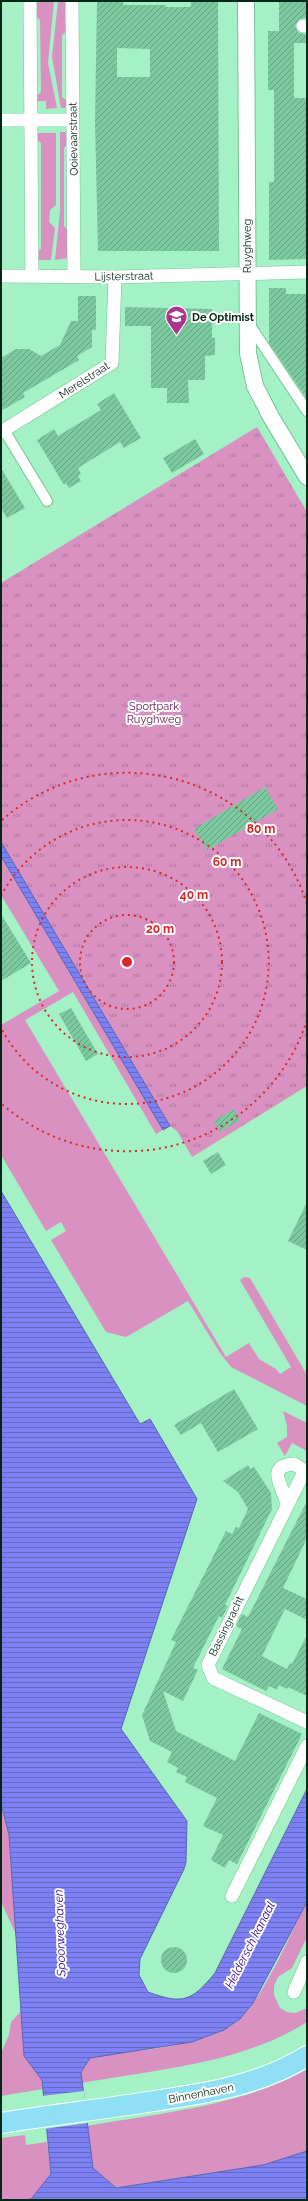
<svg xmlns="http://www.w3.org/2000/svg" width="308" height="2201" viewBox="0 0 308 2201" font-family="Raleway,sans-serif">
  <defs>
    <pattern id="park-tufts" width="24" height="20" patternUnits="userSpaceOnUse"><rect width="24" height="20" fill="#d991c2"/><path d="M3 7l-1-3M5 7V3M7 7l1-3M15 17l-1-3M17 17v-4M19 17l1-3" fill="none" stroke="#ae769d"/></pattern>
    <pattern id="water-rules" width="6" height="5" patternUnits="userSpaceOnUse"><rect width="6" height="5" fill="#7d81f4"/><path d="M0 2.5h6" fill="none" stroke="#646ac5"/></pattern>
    <pattern id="building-hatch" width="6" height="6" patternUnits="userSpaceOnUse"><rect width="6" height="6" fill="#7cc99f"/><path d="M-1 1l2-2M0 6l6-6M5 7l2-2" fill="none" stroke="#64a381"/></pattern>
  </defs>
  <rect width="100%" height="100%" fill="#a3f1c5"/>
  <path fill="#d991c2" d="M35 1H54L48 63 57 108 46 109V101H35V98L41 92 40 20 35 16Z
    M58 1H68V30L62 35V97L68 102 66 108H61L52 57Z
    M60 132H66L69 143 64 148V226L69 231 68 258 55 260 60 211Z
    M36 133H56V205L50 210 49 222 55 228 51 260H38L36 252 41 249V143L35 138Z
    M1 856 163 1130 156 1134 73 992 25 1020 226 1357 249 1343 259 1359 276 1369 280 1374 291 1367 240 1280 244 1277 250 1278 307 1375V1406L231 1367 220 1353 188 1301 126 1337 106 1332 51 1240 66 1231 61 1222 46 1231 1 1155V1025L59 991 1 895Z
    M283 1411 307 1423V1451L292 1443 285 1456 277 1443 287 1437V1426Z
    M1 1803 9 1835 16 1934 1 1902Z
    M307 1902V1937L292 1968 278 1977 274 1986V1995L280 2008 287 2012 295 2013 307 2008V2022C241 2064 158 2069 82 2083L81 2072 90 2057C130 2051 212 2047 241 2018 267 1991 289 1936 307 1902Z
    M21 2011 24 2056 42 2080 43 2089 1 2096V2053L9 2035 11 2022Z
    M307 2069V2151L263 2165 116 2188 93 2168 86 2126C155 2114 247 2105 307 2069Z
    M25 2135 26 2145 47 2142 51 2174 31 2199 1 2200V2138Z"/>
  <path fill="url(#park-tufts)" d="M257 427 307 512V1086L192 1157 177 1131 170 1126 1 842V583Z"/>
  <path fill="url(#water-rules)" stroke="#5966b2" d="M1 842 170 1126 163 1130 1 856Z
    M1 1191 140 1424 150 1419 197 1499 121 1729 187 1821 186 1862 184 1869 140 1959 139 1975 148 1992C183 2005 192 2001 215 1973L307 1789V1902L253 2003 240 2019 224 2030 192 2042 90 2058 81 2072 93 2168 116 2188 263 2165 307 2151V2200H24L31 2199 51 2174 42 2080 24 2056 9 1835 1 1803Z"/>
  <path fill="#a3f1c5" d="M84 2091 88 2123 44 2129 41 2096Z"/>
  <path fill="url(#building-hatch)" fill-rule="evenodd" d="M97 1H123V5H166L165 7H191V1H218L219 251H98L95 122ZM117 48 150 49V77H117Z
    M279 1H306V18L299 19 295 26 299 33 306 34V43H294V98H306L307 259 269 260V182H274V90H268V31H279Z
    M269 288H286V294H307V399L269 343Z
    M78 296H96V330H92V347L77 356 79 360 23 393 25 397 1 411V358L16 349H29L41 356 60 345 71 321H78Z
    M125 307 212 309V338H215V355L205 356V380H188L189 403H167V388H151V326H125Z
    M114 393 141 438 124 448 120 442 78 468 81 474 78 476 81 481 69 488 66 483 64 485 37 440 54 429 58 436 101 410 97 404Z
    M195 439 204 454 172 473 163 458Z
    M1 468 25 508 7 518 1 508Z
    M265 787 278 809 207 850 194 829Z
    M1 914 31 963 1 981Z
    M71 1008 98 1054 86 1061 59 1014Z
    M234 1109 240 1120 220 1132 214 1121Z
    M218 1152 226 1165 211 1174 203 1161Z
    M307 1202V1250L288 1241Z
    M234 1389 258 1429 218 1452 201 1423 181 1435 174 1425Z
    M248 1465 250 1469 254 1467 271 1493 272 1509 225 1605 228 1606 222 1618 219 1616 193 1668 198 1670 183 1701 163 1691 176 1731 235 1761 259 1713 302 1734 237 1864 229 1860 225 1868 211 1860 223 1835 203 1826 217 1798 185 1782 187 1777 176 1772 178 1768 167 1762 172 1752 150 1741 142 1715 176 1642 171 1640 226 1531 232 1534 236 1527 239 1528 248 1509 238 1492 223 1481Z
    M307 1501V1538L283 1588 307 1599V1620L285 1609 262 1656 287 1669 290 1663 292 1664 307 1635V1696L288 1687 287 1689 279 1685 277 1690 269 1686 266 1691 222 1669 242 1629 236 1626 242 1614 248 1617Z
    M161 1960a13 13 0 1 1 26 0a13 13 0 1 1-26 0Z"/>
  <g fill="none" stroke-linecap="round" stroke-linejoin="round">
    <defs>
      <path id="pedestrian" d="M249 324 307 411
        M4 430 47 501"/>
      <path id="minor" d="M30 1 32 276
        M72 1 74 276
        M303 26H307
        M1 120H72
        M1 276 115 277 307 272
        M1 432 112 363 115 277
        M287 1504C284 1488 264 1466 294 1464L302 1469 303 1474 208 1665 213 1678 307 1722
        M232 1896 307 1746
        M294 1992 307 1962"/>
      <path id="tertiary" d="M246 1 248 353 255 386 271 417 307 477"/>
      <path id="primary" d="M1 2123C52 2115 103 2109 154 2101 208 2093 260 2085 307 2056"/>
    </defs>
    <use href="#pedestrian" stroke="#77c49a" stroke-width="12"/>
    <use href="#minor" stroke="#77c49a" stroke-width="14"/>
    <use href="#tertiary" stroke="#77c49a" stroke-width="18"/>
    <use href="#primary" stroke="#fff" stroke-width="22"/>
    <use href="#pedestrian" stroke="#fff" stroke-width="10"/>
    <use href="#minor" stroke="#fff" stroke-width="13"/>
    <use href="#tertiary" stroke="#fff" stroke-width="16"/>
    <use href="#primary" stroke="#8fe0f5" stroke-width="20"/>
  </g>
  <g fill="none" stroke="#d62828" stroke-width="2" stroke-dasharray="2 4">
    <circle cx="127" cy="962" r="47"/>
    <circle cx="127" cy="962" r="95"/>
    <path d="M1 896A142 142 0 1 1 1 1028"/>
    <path d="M307 1020A189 189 0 0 1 2 1104M2 820A189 189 0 0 1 307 904"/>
  </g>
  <defs>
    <symbol id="school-pin" viewBox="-11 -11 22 30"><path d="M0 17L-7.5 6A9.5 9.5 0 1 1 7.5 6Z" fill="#ab368e" stroke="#fdfdfd"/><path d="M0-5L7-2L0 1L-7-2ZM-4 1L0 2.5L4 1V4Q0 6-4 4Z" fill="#fff"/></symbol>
  </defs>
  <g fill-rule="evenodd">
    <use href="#school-pin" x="164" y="304" width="25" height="34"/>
  </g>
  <g text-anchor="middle" stroke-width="4" stroke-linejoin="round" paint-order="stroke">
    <g font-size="11" fill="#052717" stroke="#fdfdfd">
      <text transform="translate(73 139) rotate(-91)" y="4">Ooievaarstraat</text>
      <text transform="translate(247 246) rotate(-90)" y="4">Ruyghweg</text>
      <text transform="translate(124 276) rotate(-1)" y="4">Lijsterstraat</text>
      <text transform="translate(84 380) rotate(-33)" y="4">Merelstraat</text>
      <text transform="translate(226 1626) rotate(-64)" y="4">Bassingracht</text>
      <text transform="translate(201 2093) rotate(-11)" y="4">Binnenhaven</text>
    </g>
    <g font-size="11" font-weight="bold" fill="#052717" stroke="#fdfdfd" text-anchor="start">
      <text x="192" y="321">De Optimist</text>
    </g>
    <g font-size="11" fill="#5f194e" stroke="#fdfdfd">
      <text x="154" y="710">Sportpark<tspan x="154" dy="13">Ruyghweg</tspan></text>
    </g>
    <g font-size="12" font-style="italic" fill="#2f0899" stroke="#fdfdfd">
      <text transform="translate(60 1933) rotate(-92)" y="4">Spoorweghaven</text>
      <text transform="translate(250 1945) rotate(-63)" y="4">Heldersch kanaal</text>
    </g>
  </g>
  <circle cx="127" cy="962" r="6" fill="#d62828" stroke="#fdfdfd" stroke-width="2"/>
  <g font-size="12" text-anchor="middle" font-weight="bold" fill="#d62828" stroke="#fdfdfd" stroke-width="4" stroke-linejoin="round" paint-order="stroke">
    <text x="261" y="833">80 m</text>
    <text x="227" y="866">60 m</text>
    <text x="194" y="899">40 m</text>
    <text x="160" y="933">20 m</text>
  </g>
  <rect width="308" height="2201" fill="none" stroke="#052717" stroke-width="4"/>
</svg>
